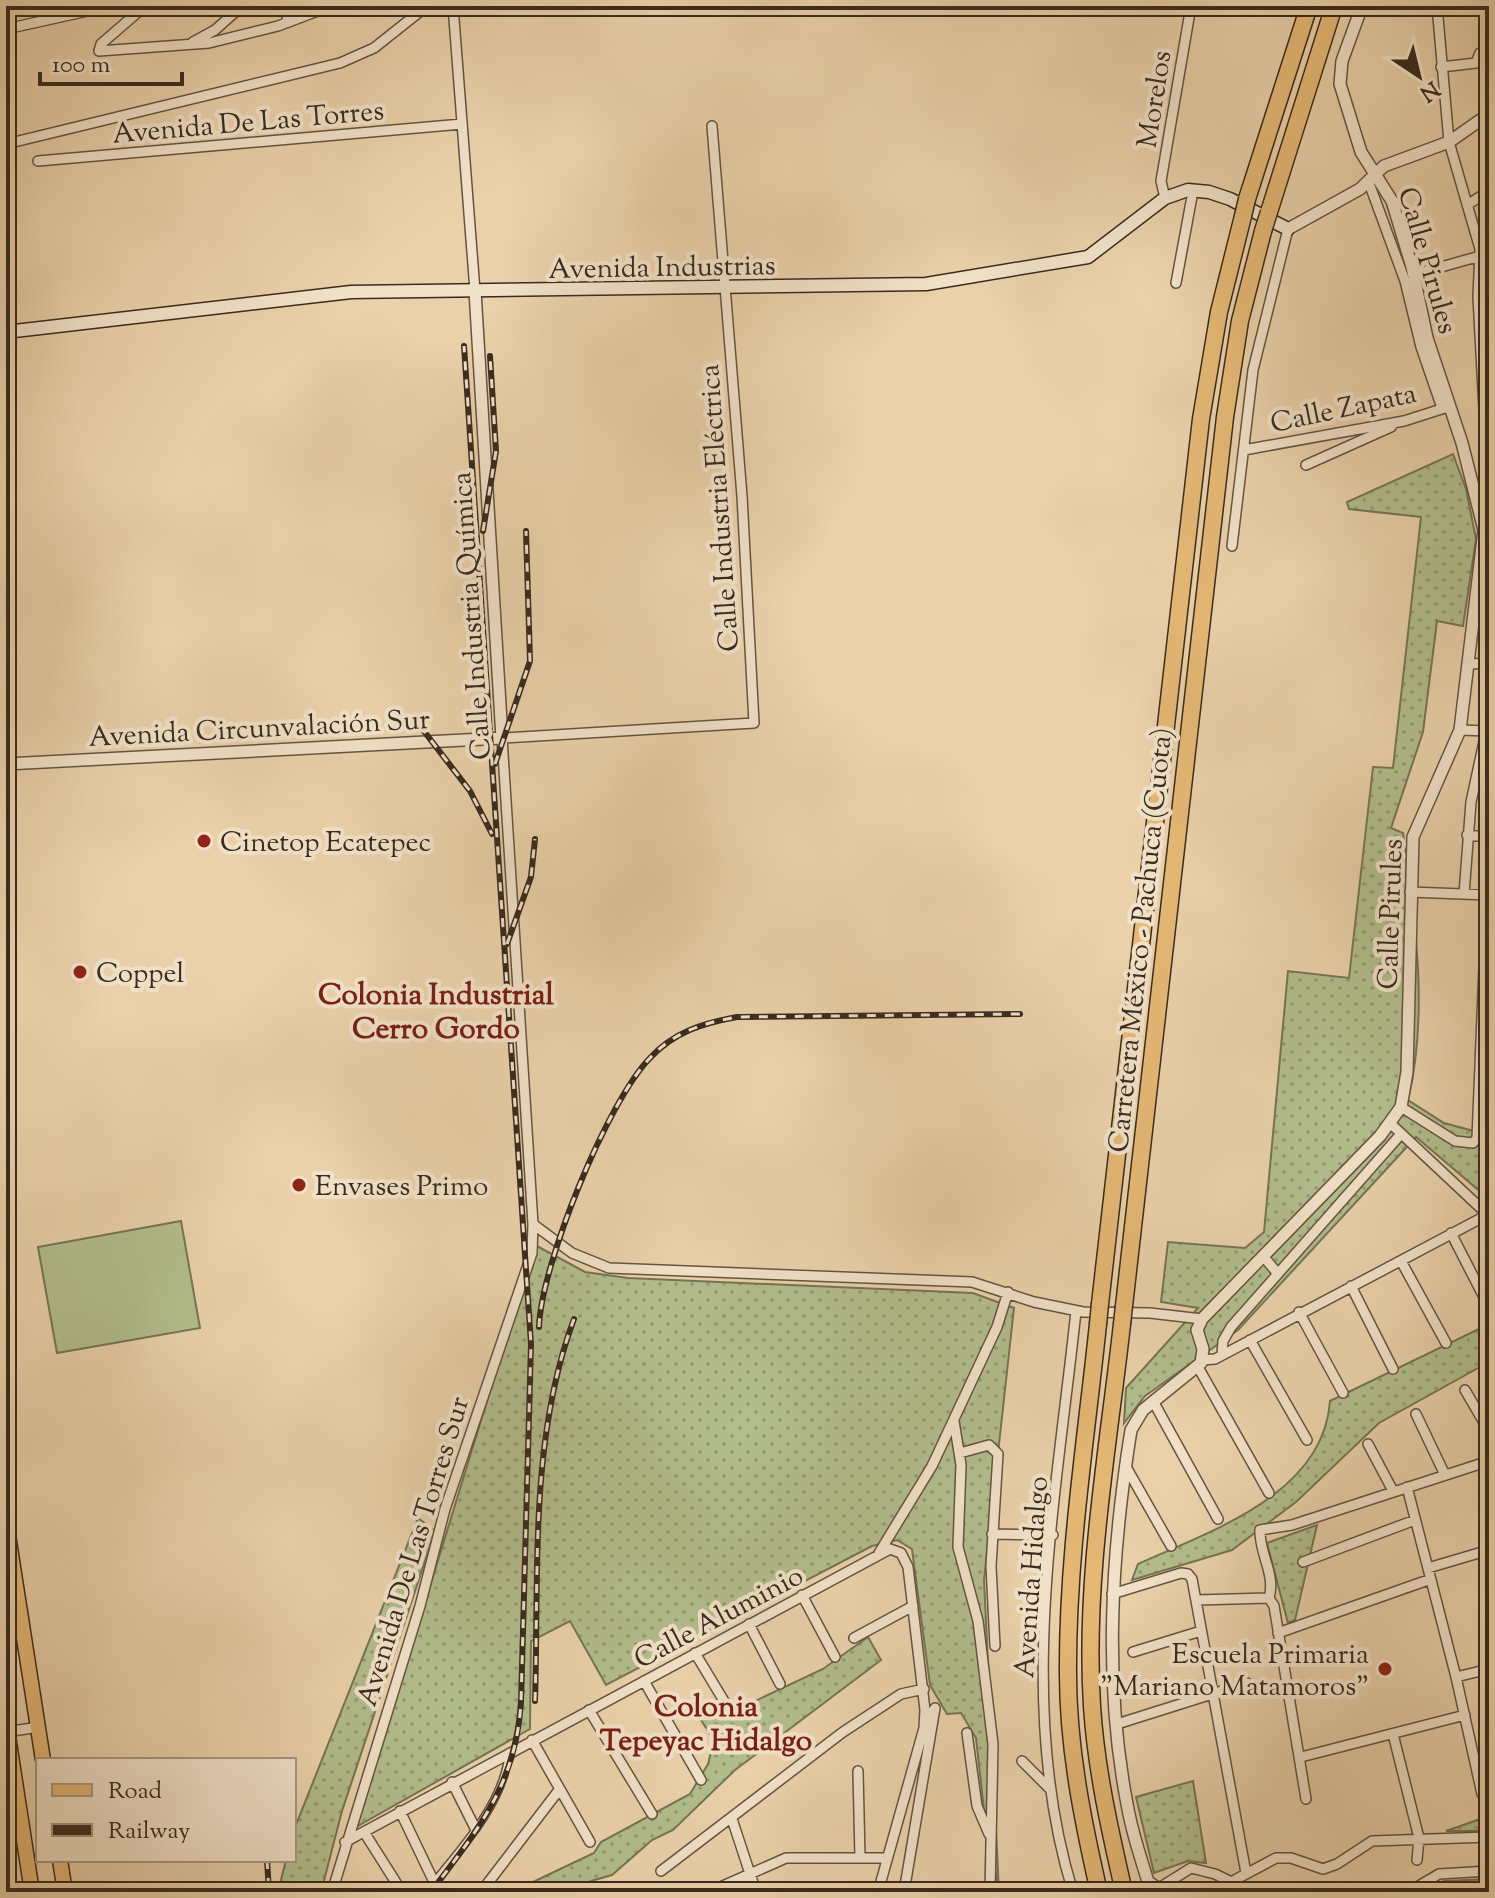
<svg xmlns="http://www.w3.org/2000/svg" width="1495" height="1898" viewBox="0 0 1495 1898" font-family="'Sorts Mill Goudy',serif">
  <defs>
    <pattern id="grass-dots" width="8" height="8" patternUnits="userSpaceOnUse" patternTransform="scale(2)"><rect width="8" height="8" fill="#b2bd8c"/><path d="M2 2h.1M6 6h.1" fill="none" stroke="#929a72" stroke-width="1.8" stroke-linecap="round"/></pattern>
  </defs>
  <rect width="100%" height="100%" fill="#ead1aa"/>
  <filter id="stains"><feTurbulence type="fractalNoise" baseFrequency=".0025" numOctaves="4"/><feColorMatrix values="0 0 0 0 .2 0 0 0 0 .09 0 0 0 0 .02 0 0 0 .5 -.17"/></filter>
  <radialGradient id="worn" r=".72"><stop offset=".6" stop-color="#630" stop-opacity="0"/><stop offset="1" stop-color="#630" stop-opacity=".3"/></radialGradient>
  <path fill="url(#grass-dots)" stroke="#767455" stroke-width="2" d="M1453 454 1466 489 1476 539 1463 626 1437 621 1423 732 1391 828 1403 833C1415 920 1429 1013 1408 1100L1444 1123 1489 1135V1199L1416 1137 1238 1330 1145 1396 1124 1423 1126 1388 1198 1308 1161 1302 1168 1242 1245 1248 1264 1232 1288 971 1349 978 1373 767 1393 768 1421 517 1349 509 1347 502Z
    M535 1245 585 1272 628 1278 973 1293 1014 1308 984 1580 999 1892 984 1810 976 1738 961 1713 947 1714 930 1685 912 1549 897 1540 872 1546 606 1685 570 1621 531 1641 530 1729 356 1827Z
    M1489 1324V1362L1379 1423 1296 1502 1232 1550 1132 1580 1138 1564C1211 1531 1324 1494 1330 1401Z
    M418 1518 435 1531 342 1811 321 1892H278L286 1860H294V1830Z
    M1317 1525 1295 1620 1288 1623 1267 1543Z
    M868 1637 881 1660 735 1770 673 1830 652 1840 612 1875 591 1881 573 1892H512L594 1853 601 1842 690 1794 708 1764 714 1740 695 1711 713 1702 723 1716 823 1669Z
    M1193 1781 1206 1863 1188 1861 1154 1873 1136 1797Z
    M1489 1816V1831H1446Z
    M1489 1879V1892H1425L1444 1881Z"/>
  <path fill="#b2bd8c" stroke="#767455" stroke-width="2" d="M181 1221 200 1328 57 1353 38 1247Z"/>
  <g fill="none" stroke-linecap="round" stroke-linejoin="round">
    <defs>
      <path id="pedestrian" d="M426 1892C458 1852 504 1805 509 1752"/>
      <path id="minor" d="M145 6 101 44 99 51 209 43 278 26 331 6
        M453 6 475 291
        M1437 6 1449 142 1480 249 1478 297 1487 466
        M287 19 306 6
        M6 29 110 6
        M193 42 215 30 242 6
        M1441 67 1476 63 1480 53
        M6 144 340 63 374 48 427 6
        M38 161 462 124
        M1369 183 1405 281 1421 347 1442 408
        M1165 198 1161 181 1191 6
        M1467 205 1489 191
        M1413 275 1480 256
        M1176 283 1193 191
        M1244 450 1404 421 1448 407
        M1306 465 1391 427
        M1232 546 1253 370 1288 229
        M1479 595 1489 594
        M1469 664 1489 663
        M1460 730 1489 731
        M1467 835 1489 837
        M1410 892 1489 895
        M1464 894 1471 802 1486 732
        M1401 1107 1455 1141 1473 1143 1477 1138 1487 895
        M1391 1124 1487 1214
        M533 1224 572 1253 609 1268 972 1282 1034 1302 1083 1312 1150 1313 1202 1319
        M1451 1233 1489 1307
        M1263 1256 1278 1274
        M1401 1261 1446 1343
        M1351 1286 1393 1369
        M1299 1312 1343 1393
        M1250 1340 1307 1440
        M1222 1355 1223 1341 1231 1327 1401 1134
        M1202 1360 1215 1359 1489 1214
        M1198 1367 1269 1493
        M1465 1390 1489 1431
        M1153 1401 1218 1519
        M1416 1414 1445 1475
        M954 1421 961 1465 958 1547 978 1621 993 1744 990 1892
        M1368 1444 1393 1491
        M960 1453 989 1445 998 1454 991 1566 995 1646
        M1125 1465 1171 1546
        M1407 1487 1456 1677 1482 1794
        M992 1534 1053 1535
        M879 1553 932 1466 997 1327 1008 1292
        M1303 1562 1415 1520
        M1428 1568 1489 1550
        M1112 1594 1181 1573 1188 1574 1192 1579 1246 1873
        M802 1595 835 1657
        M1196 1600 1269 1598
        M749 1624 780 1684
        M1278 1633 1431 1579
        M854 1638 913 1606
        M1133 1652 1201 1631
        M695 1653 727 1706
        M1456 1677 1489 1669
        M644 1681 701 1780
        M589 1710 652 1814
        M1117 1724 1247 1683
        M6 1732 39 1727
        M967 1733 977 1806 989 1834
        M1393 1734 1419 1838 1417 1860
        M532 1740 590 1842
        M1301 1757 1465 1715
        M1022 1761 1050 1789
        M858 1771 860 1858
        M452 1782 475 1828
        M1306 1799 1274 1606 1269 1598C1276 1575 1259 1553 1260 1530L1292 1525 1489 1461
        M400 1811 434 1882
        M732 1819 756 1892
        M364 1832 402 1892
        M345 1842 890 1549 901 1553 908 1567 925 1710 924 1728 878 1892
        M661 1871 843 1732 901 1694 924 1689
        M1231 1882 1276 1858H1291L1323 1869 1337 1864 1372 1841 1489 1837
        M1159 1888 1191 1868 1215 1874 1252 1892
        M332 1892 420 1606 445 1509 532 1253 533 1224 502 738 754 723 742 496 712 126
        M481 1892 559 1790
        M709 1892 786 1858H886
        M904 1892 935 1708 928 1718
        M1073 1892C1015 1705 1056 1501 1076 1311
        M1416 1892 1417 1887 1439 1874 1489 1871"/>
      <path id="tertiary" d="M1288 229 1360 189 1384 166 1449 142 1489 114
        M6 764 502 738 475 291
        M1148 1882 1164 1892
        M1151 1892C1143 1864 1133 1837 1128 1809 1103 1684 1111 1555 1131 1430L1143 1410 1201 1363 1203 1349 1197 1330 1202 1319 1380 1136 1401 1107 1407 1072 1413 837 1460 730 1484 530 1462 443 1427 338 1412 267 1392 201 1361 152 1340 84 1342 61 1362 6"/>
      <path id="secondary" d="M6 332 351 292 926 284 1088 257 1165 198 1188 190 1209 192 1230 199 1288 229"/>
      <path id="primary" d="M6 1522 43 1760
        M6 1723 32 1892
        M60 1860 65 1892"/>
      <path id="motorway" d="M1247 199 1309 6
        M1269 212 1334 6
        M1100 1304 1201 419 1219 312 1243 216
        M1124 1306 1225 417 1240 321 1263 231
        M1098 1324C1086 1440 1067 1558 1068 1675 1068 1748 1083 1822 1099 1892
        M1122 1324C1108 1450 1084 1579 1092 1706 1096 1769 1110 1831 1124 1892"/>
    </defs>
    <use href="#pedestrian" stroke="#655441" stroke-width="9"/>
    <use href="#minor" stroke="#655441" stroke-width="12"/>
    <use href="#tertiary" stroke="#655441" stroke-width="14"/>
    <use href="#secondary" stroke="#392b1e" stroke-width="15"/>
    <use href="#primary" stroke="#392b1e" stroke-width="17"/>
    <use href="#motorway" stroke="#392b1e" stroke-width="19"/>
    <use href="#pedestrian" stroke="#f1e1c8" stroke-width="6"/>
    <use href="#minor" stroke="#f1e1c8" stroke-width="9"/>
    <use href="#tertiary" stroke="#f1e1c8" stroke-width="11"/>
    <use href="#secondary" stroke="#f1e1c8" stroke-width="12"/>
    <use href="#primary" stroke="#e5b875" stroke-width="14"/>
    <use href="#motorway" stroke="#e5b875" stroke-width="16"/>
    <defs>
      <path id="rail" d="M483 531 496 451 490 356
        M420 726 470 791 492 834
        M495 764 530 661 526 531
        M507 944 531 877 535 839
        M539 1327C541 1265 607 1102 650 1058 674 1032 703 1023 737 1017L1020 1014
        M535 1701C539 1575 529 1439 574 1319
        M267 1860 269 1892
        M431 1892C478 1829 516 1785 521 1702L531 1344 464 346"/>
    </defs>
    <use href="#rail" stroke="#392b1e" stroke-width="6"/>
    <use href="#rail" stroke="#f1e1c8" stroke-width="3" stroke-dasharray="9" stroke-linecap="butt"/>
    <defs>
      <path id="motorway-bridge" d="M1243 216 1247 199
        M1263 231 1269 212
        M1098 1324 1100 1304
        M1122 1324 1124 1306"/>
    </defs>
    <use href="#motorway-bridge" stroke="#392b1e" stroke-width="19" stroke-linecap="butt"/>
    <use href="#motorway-bridge" stroke="#e5b875" stroke-width="16"/>
  </g>
  <g fill="#8f2418" stroke="#f1e1c8" stroke-width="3">
    <circle cx="204" cy="841" r="8"/>
    <circle cx="80" cy="972" r="8"/>
    <circle cx="299" cy="1185" r="8"/>
    <circle cx="1385" cy="1669" r="8"/>
  </g>
  <g text-anchor="middle" stroke-width="8" stroke-linejoin="round" paint-order="stroke">
    <g font-size="28" fill="#392b1e" stroke="#f1e1c8">
      <text transform="translate(1153 99) rotate(-81)" y="10">Morelos</text>
      <text transform="translate(248 121) rotate(-5)" y="10">Avenida De Las Torres</text>
      <text transform="translate(1429 260) rotate(74)" y="10">Calle Pirules</text>
      <text transform="translate(662 266) rotate(-1)" y="10">Avenida Industrias</text>
      <text transform="translate(1343 407) rotate(-12)" y="10">Calle Zapata</text>
      <text transform="translate(718 508) rotate(-94)" y="10">Calle Industria Eléctrica</text>
      <text transform="translate(470 616) rotate(-94)" y="10">Calle Industria Química</text>
      <text transform="translate(259 727) rotate(-3)" y="10">Avenida Circunvalación Sur</text>
      <text transform="translate(1389 914) rotate(-88)" y="10">Calle Pirules</text>
      <text transform="translate(1139 940) rotate(-84)" y="10">Carretera México - Pachuca (Cuota)</text>
      <text transform="translate(412 1551) rotate(-73)" y="10">Avenida De Las Torres Sur</text>
      <text transform="translate(1030 1577) rotate(-86)" y="10">Avenida Hidalgo</text>
      <text transform="translate(718 1616) rotate(-28)" y="10">Calle Aluminio</text>
    </g>
    <g font-size="28" fill="#392b1e" stroke="#f1e1c8" text-anchor="start">
      <text x="220" y="851">Cinetop Ecatepec</text>
      <text x="96" y="982">Coppel</text>
      <text x="315" y="1195">Envases Primo</text>
      <text x="1369" y="1663" text-anchor="end">Escuela Primaria<tspan x="1369" dy="32">"Mariano Matamoros"</tspan></text>
    </g>
    <g font-size="30" font-weight="bold" fill="#7a1f14" stroke="#f1e1c8">
      <text x="436" y="1004">Colonia Industrial<tspan x="436" dy="34">Cerro Gordo</tspan></text>
      <text x="706" y="1716">Colonia<tspan x="706" dy="34">Tepeyac Hidalgo</tspan></text>
    </g>
  </g>
  <rect width="1495" height="1898" fill="none" stroke="#ead1aa" stroke-width="32"/>
  <rect x="8" y="8" width="1479" height="1882" fill="none" stroke="#392b1e" stroke-width="4"/>
  <rect x="16" y="16" width="1463" height="1866" fill="none" stroke="#392b1e" stroke-width="2"/>
  <rect x="36" y="1758" width="260" height="104" fill="#f1e1c8" stroke="#a79884" stroke-width="2"/>
  <rect x="52" y="1784" width="40" height="12" fill="#e5b875" stroke="#a79884" stroke-width="2"/>
  <text x="108" y="1798" font-size="24" fill="#392b1e">Road</text>
  <rect x="52" y="1824" width="40" height="12" fill="#392b1e" stroke="#a79884" stroke-width="2"/>
  <text x="108" y="1838" font-size="24" fill="#392b1e">Railway</text>
  <g transform="translate(1419 76) rotate(145)" stroke="#f1e1c8" stroke-width="6" paint-order="stroke">
  <path d="M0-6L14 30L0 20L-14 30Z" fill="#392b1e"/>
  <text y="-12" font-size="22" font-weight="bold" text-anchor="middle" fill="#392b1e">N</text>
  </g>
  <path d="M40 72v12h142v-12" fill="none" stroke="#392b1e" stroke-width="4"/>
  <text x="52" y="72" font-size="24" fill="#392b1e" stroke="#f1e1c8" stroke-width="6" paint-order="stroke">100 m</text>
  <rect width="100%" height="100%" filter="url(#stains)"/>
  <rect width="100%" height="100%" fill="url(#worn)"/>
</svg>
